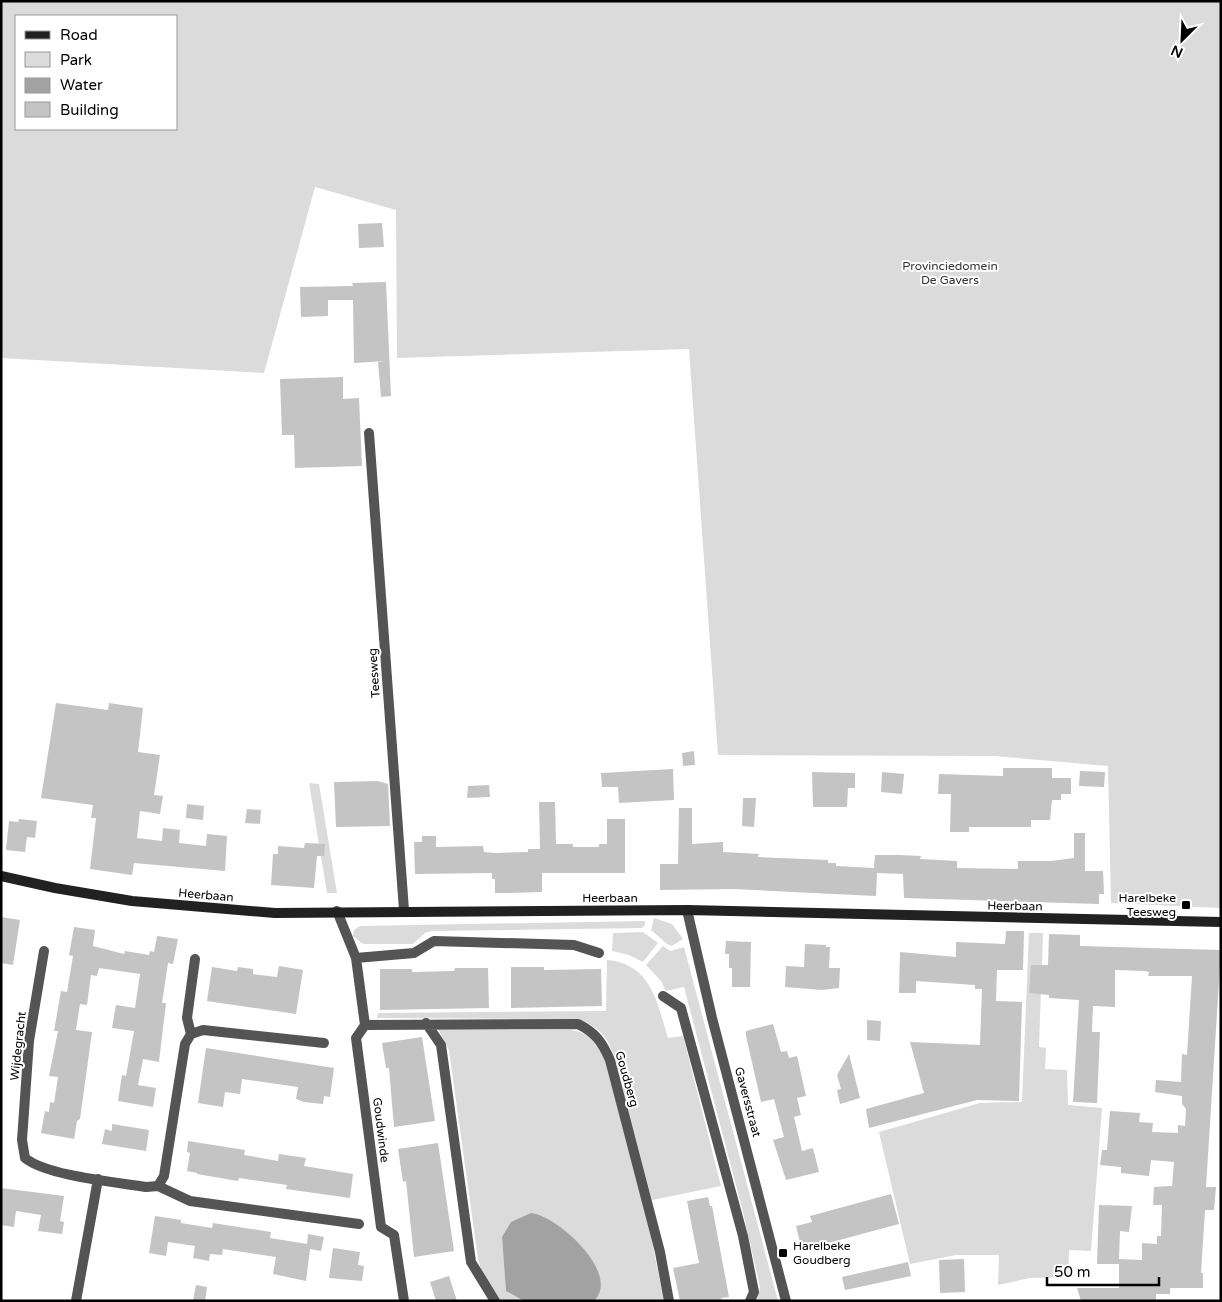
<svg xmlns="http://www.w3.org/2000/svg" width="1222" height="1302" viewBox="0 0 1222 1302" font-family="'Varela Round',sans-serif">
  <rect width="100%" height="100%" fill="#fff"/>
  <path fill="#dbdbdb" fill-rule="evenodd" d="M1 1H1221V908L1111 903 1108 766 994 756 718 755 689 349 397 358 396 210 315 187 264 373 1 358ZM16 16H176V129H16Z
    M309 783 319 784 337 893H327Z
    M654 918 672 924 683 939 672 946 667 944 651 930Z
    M645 921V925L642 928 432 931 425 933 413 944H363L353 936 354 930 360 926Z
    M643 932 658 943 643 962 629 955 612 951 613 933Z
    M1029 933H1043L1039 1047 1046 1048 1045 1069 1067 1070 1068 1105 1102 1108 1091 1251 1069 1250 1068 1277 1030 1278 998 1285 999 1255H956L910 1264 879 1132 980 1103 1022 1102Z
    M663 946 670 951 684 947 778 1301H757L760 1287 743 1212 684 987 666 991 661 981 646 965Z
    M607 960C652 964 657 1003 668 1038L683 1036 721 1186 652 1200 615 1059C607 1035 601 1029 578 1019L377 1018 378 1013 606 1011Z
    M438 1029 571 1030C590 1033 597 1042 605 1059L649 1227 664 1301H593L595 1300 502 1237 506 1291 524 1301H500L482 1272 478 1259 449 1050Z"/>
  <path fill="#a2a2a2" d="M531 1213C558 1216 620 1273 595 1300L524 1301 506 1291 502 1237 511 1222Z"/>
  <path fill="#c4c4c4" d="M382 223 384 247 359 248 358 224Z
    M386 282 391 396 381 397 378 362 386 361 354 363 353 300H328V316L301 317 300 287 353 286 352 283Z
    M343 377V399L359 398 362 466 295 468 294 435H282L280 379Z
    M56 703 108 710 109 703 143 708 138 752 160 755 154 795 163 796 160 814 140 811 137 838 162 841 163 828 180 830 179 843 206 846 207 834 227 836 225 871 134 863 132 875 90 869 96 818H91L93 805 41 798Z
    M694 751 695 765 683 766 682 753Z
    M1003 768H1052V778H1071V794H1061V800H1052L1050 820H1031V827H969V832H950L951 794H938L939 774 1003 776Z
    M673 769 674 800 619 803 618 787H602L601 773Z
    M1080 771 1105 772 1104 787 1079 786Z
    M812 772 855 773V788H848L847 807H813Z
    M882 772 904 774 902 794 881 792Z
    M378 781 388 784 390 826 336 827 334 782Z
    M489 785 490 797 467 798 468 786Z
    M743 798H756L754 827 742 826Z
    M539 802H555L556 844H573V847H599V844H607V819H625V873H542V892L509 893H495V879H492V873L415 874 414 842H422V836H436V847L483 846 484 852 495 853 528 852V849H540Z
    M187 804 204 806 203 820 186 818Z
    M679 808H692V844L723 842V852L759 854 758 857 828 860V863H836V866L874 868 875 855H899L921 856 920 859 957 861V868L1018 869V861H1051L1074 858V833H1085V871H1103L1104 894H1099V904L904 898 903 874 877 873 876 896 734 889 660 890V864H678Z
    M247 809 261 810 260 824 245 823Z
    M19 819 37 821 35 838 27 837 25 852 6 850 9 821 18 822Z
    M305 843 325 844 324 856H317L314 888 271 885 273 854H278V846L304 848Z
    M1 917 20 920 13 965 1 963Z
    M74 927 95 930 93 946 124 954 125 951 149 955 150 951 154 952 157 936 178 939 173 964 168 963 162 1003H166L159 1062 143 1059 138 1085 156 1088 153 1107 118 1101 122 1075 126 1076 134 1031 112 1028 116 1005 135 1008 140 974 99 968 97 976 91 975 87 1005 80 1004 76 1030 92 1032 80 1119 77 1121 74 1139 41 1133 45 1111 49 1112 50 1102 54 1103 58 1077 49 1076 58 1031H54L61 991 67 992 73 956 69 955Z
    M1006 931H1024L1023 970H997L996 1001 1022 1002 1019 1101 977 1100 869 1128 866 1109 924 1093 910 1042 980 1045 982 989H975V985L916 981V993H899L900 952 956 957V942L1005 944Z
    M1049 934 1080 935V946L1221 950 1206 1187H1216L1214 1210H1205L1201 1273H1203V1288H1170V1294H1156V1301H1081L1077 1288H1119V1264H1097L1099 1205 1132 1206 1129 1232 1120 1231 1119 1259 1142 1260V1243L1157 1244V1236H1161L1162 1205H1153L1154 1187 1172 1186 1174 1162 1151 1160 1149 1176 1121 1173V1167L1100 1165 1102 1150H1107L1110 1111 1140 1113 1139 1122 1153 1123 1152 1132 1178 1133V1125L1185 1126 1186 1109 1182 1104V1096L1155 1092 1156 1080 1181 1082 1182 1054 1187 1055 1192 976H1148L1149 972 1145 971 1115 970V1007L1093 1006 1092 1032H1100L1097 1103 1073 1102 1079 1000 1049 998V995L1029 993 1031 965H1048Z
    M726 941 751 942 750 987H732V968H729V954H725Z
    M805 944 826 945V947H830L829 968H840L839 988 822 990 785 987 786 966 804 967Z
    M279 966 303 970 296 1014 207 1001 212 967 237 971 238 967 253 969V974L277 977Z
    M511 967H544V970L601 969 602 1006 511 1008Z
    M455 968H488L489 1008 380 1010V969H412V972L454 971Z
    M867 1020 881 1021 880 1041 867 1040Z
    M773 1024 781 1052 787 1051 789 1058 797 1056 806 1096 797 1098 801 1115 794 1117 802 1151 813 1148 819 1172 786 1180 773 1140 784 1137 774 1099 761 1102 746 1036V1031Z
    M422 1037 435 1121 394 1127 389 1068H386L382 1043Z
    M206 1048 334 1068 330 1097 324 1096 323 1104 304 1102 296 1099 298 1087 242 1079 240 1094 225 1092 223 1107 198 1103Z
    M849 1054 860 1098 840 1104 837 1090 841 1089 837 1075Z
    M112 1124 149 1130 146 1151 102 1144 105 1129 112 1131Z
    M188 1141 245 1150 244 1155 278 1161 279 1154 306 1158 304 1166 353 1174 350 1198 286 1189 287 1185 239 1178 238 1181 197 1174V1173L187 1171 190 1153 187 1152Z
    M438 1143 454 1251 414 1257 406 1181 403 1182 398 1149Z
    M1 1188 64 1196 60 1221 64 1222 62 1234 38 1231 41 1215 16 1211 14 1227 1 1225Z
    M891 1194 899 1224 802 1250 796 1226 812 1222 810 1216Z
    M708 1197 710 1206H712L729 1297 721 1298 722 1301H680L673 1268 699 1263 687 1201Z
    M155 1216 181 1220V1223L212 1228 213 1223 271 1232 270 1238 307 1244 308 1234 324 1237 321 1251 310 1249 306 1281 273 1274 276 1257 223 1249 222 1255 210 1254 209 1261 193 1258 195 1246 168 1242 166 1256 149 1253Z
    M333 1248 360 1252 358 1265 364 1266 362 1281 329 1278Z
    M964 1259 965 1292 940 1293 939 1260Z
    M908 1262 911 1276 845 1290 842 1277Z
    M449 1276 457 1301H436L430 1282Z
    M196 1285 207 1287 205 1301H193Z"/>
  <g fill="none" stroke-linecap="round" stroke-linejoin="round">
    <path stroke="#545454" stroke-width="10" d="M369 433 404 910
      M687 910 712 1018 786 1301
      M337 911 356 958 365 1025 356 1038 381 1227 394 1235 404 1301
      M44 951 29 1041 22 1140 25 1158C47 1176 116 1182 146 1187L158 1186 190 1201 359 1224
      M356 958 414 953 434 941 574 945 599 953
      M663 996 681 1008 743 1236 754 1292 750 1301
      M426 1023 441 1045 471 1262 495 1301
      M365 1025 578 1024C596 1033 602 1042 610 1060L660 1252 669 1301
      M191 1034 187 1018 195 959
      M158 1186 164 1176 185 1044 191 1034 203 1030 324 1043
      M76 1301 98 1179"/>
    <path stroke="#212121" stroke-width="10" d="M1 876 55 888 132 901 275 913 687 910 1221 922"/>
  </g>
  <g fill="#000" stroke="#fff" stroke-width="2">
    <rect x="1181" y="900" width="10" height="10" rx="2.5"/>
    <rect x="778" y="1248" width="10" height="10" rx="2.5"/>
  </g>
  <g text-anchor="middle" stroke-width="4" stroke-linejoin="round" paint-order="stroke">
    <g font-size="12" fill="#323232" stroke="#fff">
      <text x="950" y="270">Provinciedomein<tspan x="950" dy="14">De Gavers</tspan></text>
    </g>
    <g font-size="12" fill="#000" stroke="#fff">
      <text transform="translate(374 673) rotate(-94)" y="4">Teesweg</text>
      <text transform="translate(206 895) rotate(5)" y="4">Heerbaan</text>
      <text x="610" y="902">Heerbaan</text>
      <text transform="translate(1015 906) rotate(1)" y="4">Heerbaan</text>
      <text transform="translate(18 1046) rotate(-84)" y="4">Wijdegracht</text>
      <text transform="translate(627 1079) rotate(74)" y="4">Goudberg</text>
      <text transform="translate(748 1102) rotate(75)" y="4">Gaversstraat</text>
      <text transform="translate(381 1130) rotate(83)" y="4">Goudwinde</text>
    </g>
    <g font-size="12" fill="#000" stroke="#fff" text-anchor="end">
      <text x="1176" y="902">Harelbeke<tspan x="1176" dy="14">Teesweg</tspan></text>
      <text x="793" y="1250" text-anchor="start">Harelbeke<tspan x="793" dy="14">Goudberg</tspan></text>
    </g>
  </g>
  <rect width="1222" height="1302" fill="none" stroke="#000000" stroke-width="5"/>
  <rect x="15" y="15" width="162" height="115" fill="#ffffff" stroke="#999999"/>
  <rect x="25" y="31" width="25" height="8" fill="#212121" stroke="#999999"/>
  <text x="60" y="40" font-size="15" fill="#000000">Road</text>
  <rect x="25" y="52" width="25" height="15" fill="#dbdbdb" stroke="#999999"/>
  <text x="60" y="65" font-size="15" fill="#000000">Park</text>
  <rect x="25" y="78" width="25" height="15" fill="#a2a2a2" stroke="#999999"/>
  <text x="60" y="90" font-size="15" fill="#000000">Water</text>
  <rect x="25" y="102" width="25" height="15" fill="#c4c4c4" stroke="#999999"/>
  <text x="60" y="115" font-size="15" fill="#000000">Building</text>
  <g transform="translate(1182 40) rotate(204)" stroke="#ffffff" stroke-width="4" paint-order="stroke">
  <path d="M0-4L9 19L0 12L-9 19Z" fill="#000000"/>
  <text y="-8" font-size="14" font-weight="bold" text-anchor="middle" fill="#000000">N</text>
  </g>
  <path d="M1047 1277v8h112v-8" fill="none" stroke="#000000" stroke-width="2.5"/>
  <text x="1054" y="1277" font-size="15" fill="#000000" stroke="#ffffff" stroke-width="4" paint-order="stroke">50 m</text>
</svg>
